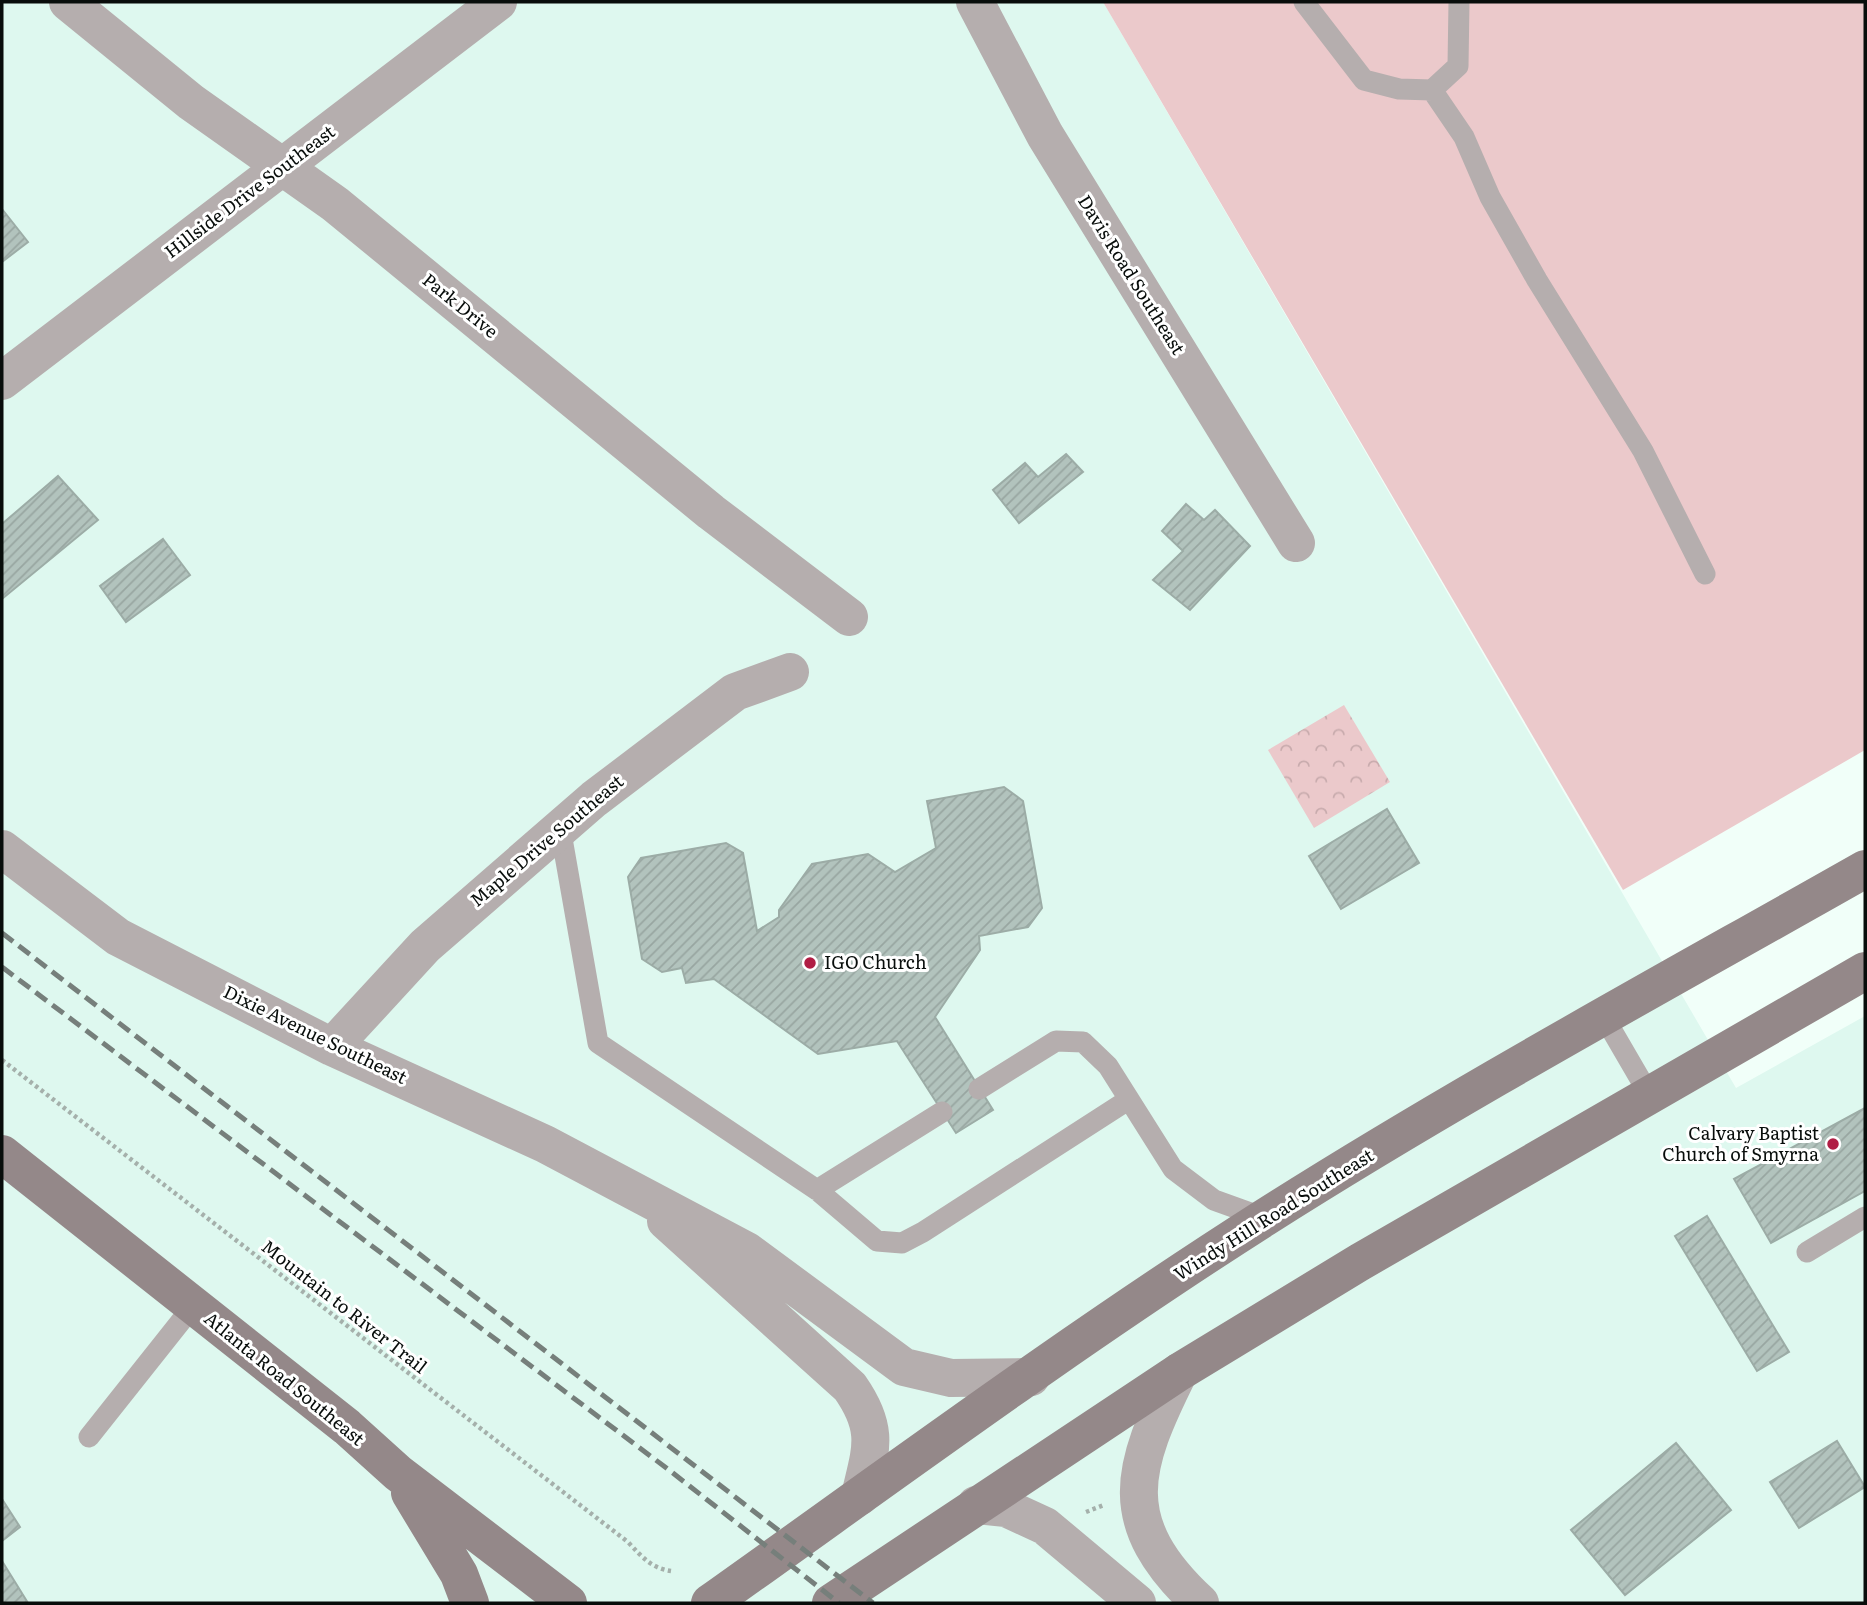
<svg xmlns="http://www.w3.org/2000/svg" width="1867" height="1605" viewBox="0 0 1867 1605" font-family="Literata,serif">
  <defs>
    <pattern id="park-crowns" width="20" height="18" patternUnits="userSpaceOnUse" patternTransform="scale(1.75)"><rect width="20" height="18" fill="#ebc9cb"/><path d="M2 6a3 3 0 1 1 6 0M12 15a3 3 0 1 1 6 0" fill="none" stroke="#c8abad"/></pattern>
    <pattern id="building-hatch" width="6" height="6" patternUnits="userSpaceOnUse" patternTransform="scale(1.75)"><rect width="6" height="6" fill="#b2c3bd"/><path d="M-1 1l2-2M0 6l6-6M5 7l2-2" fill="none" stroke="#98a6a1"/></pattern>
  </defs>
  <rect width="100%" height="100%" fill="#f1fff9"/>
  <path fill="#def8ef" d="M2 2H1103L1736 1088 1865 1016V1603H2Z"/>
  <path fill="#ebc9cb" d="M1103 2H1865V750L1623 890Z"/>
  <path fill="url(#park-crowns)" d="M1344 705 1390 782 1314 828 1268 750Z"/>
  <path fill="url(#building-hatch)" stroke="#9caca6" stroke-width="2" d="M2 209 28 242 2 262Z
    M1066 454 1083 472 1019 523 993 490 1025 463 1038 477Z
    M58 476 98 520 2 599V524Z
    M1186 504 1204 520 1215 510 1250 546 1190 610 1153 580 1183 551 1162 531Z
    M163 539 190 575 126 622 100 586Z
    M1004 787 1023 801 1042 908 1028 927 979 936 980 950 935 1017 993 1110 956 1133 897 1041 818 1054 714 979 686 983 682 968 662 972 642 959 628 877 641 858 726 843 743 853 757 931 779 917V910L812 864 868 854 895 872 936 848 927 801Z
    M1387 809 1419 863 1341 909 1309 856Z
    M1865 1108V1191L1771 1243 1734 1179Z
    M1707 1216 1789 1352 1757 1371 1675 1236Z
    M1837 1441 1865 1487 1799 1528 1770 1482Z
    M1676 1443 1731 1510 1625 1595 1571 1530Z
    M2 1499 20 1527 2 1541Z
    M2 1561 28 1603H2Z"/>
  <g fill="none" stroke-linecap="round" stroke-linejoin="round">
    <path stroke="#a5b0ab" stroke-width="4.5" stroke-dasharray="3.5 3.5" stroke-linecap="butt" d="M2 1060 628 1542C642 1557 651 1568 671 1571
      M1086 1512 1104 1505"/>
    <path stroke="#b5aeae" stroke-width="21" d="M1304 2 1364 80 1399 89 1432 90 1458 66 1459 2
      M1432 90 1464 137 1490 197 1537 280 1643 451 1705 574
      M560 827 598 1043 817 1190 877 1241 902 1243 923 1232 1128 1100
      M1604 1017 1650 1096
      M979 1089 1056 1041 1083 1042 1108 1066 1173 1169 1214 1200 1264 1218
      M817 1190 942 1112
      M1807 1252 1865 1217
      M89 1437 193 1306"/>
    <path stroke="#b5aeae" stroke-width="38" d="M68 2 191 102 335 204 711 512 849 617
      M975 2 1045 135 1296 543
      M2 381 498 2
      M2 849 118 937 332 1047 545 1144 747 1251 904 1367 951 1378 1031 1377
      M332 1047 425 946 594 799 735 692 790 672
      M666 1221 850 1387C880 1430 871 1449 860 1496
      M1179 1372C1131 1468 1113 1522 1200 1603
      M976 1505 1006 1508 1045 1526 1137 1603"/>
    <path stroke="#948889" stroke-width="38" d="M2 1154 347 1427 398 1473 568 1603
      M410 1493 459 1574 470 1603
      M710 1603C893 1473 1074 1339 1264 1218 1459 1094 1664 983 1865 869
      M831 1603 1179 1372 1360 1262 1865 971"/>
    <path stroke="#767f7b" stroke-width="5" stroke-dasharray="14 7" stroke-linecap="butt" d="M2 933 873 1603
      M2 967 669 1470 839 1603"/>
  </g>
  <g fill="#b01d44" stroke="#fff" stroke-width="2.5">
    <circle cx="810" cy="963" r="7"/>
    <circle cx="1833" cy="1144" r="7"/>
  </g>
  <g text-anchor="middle" stroke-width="6" stroke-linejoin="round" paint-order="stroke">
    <g font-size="18" fill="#080d0b" stroke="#fff">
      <text transform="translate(250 192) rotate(-37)" y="6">Hillside Drive Southeast</text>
      <text transform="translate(1131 275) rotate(58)" y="6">Davis Road Southeast</text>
      <text transform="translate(460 306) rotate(39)" y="6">Park Drive</text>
      <text transform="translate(547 841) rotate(-40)" y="6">Maple Drive Southeast</text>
      <text transform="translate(315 1035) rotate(26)" y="6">Dixie Avenue Southeast</text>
      <text transform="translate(1274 1215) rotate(-32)" y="6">Windy Hill Road Southeast</text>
      <text transform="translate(344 1307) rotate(38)" y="6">Mountain to River Trail</text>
      <text transform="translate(284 1379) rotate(39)" y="6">Atlanta Road Southeast</text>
    </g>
    <g font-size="18" fill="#080d0b" stroke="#fff" text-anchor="start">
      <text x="824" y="969">IGO Church</text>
      <text x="1819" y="1140" text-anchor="end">Calvary Baptist<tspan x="1819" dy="21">Church of Smyrna</tspan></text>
    </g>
  </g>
  <rect width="1867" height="1605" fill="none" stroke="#080d0b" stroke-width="7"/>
</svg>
